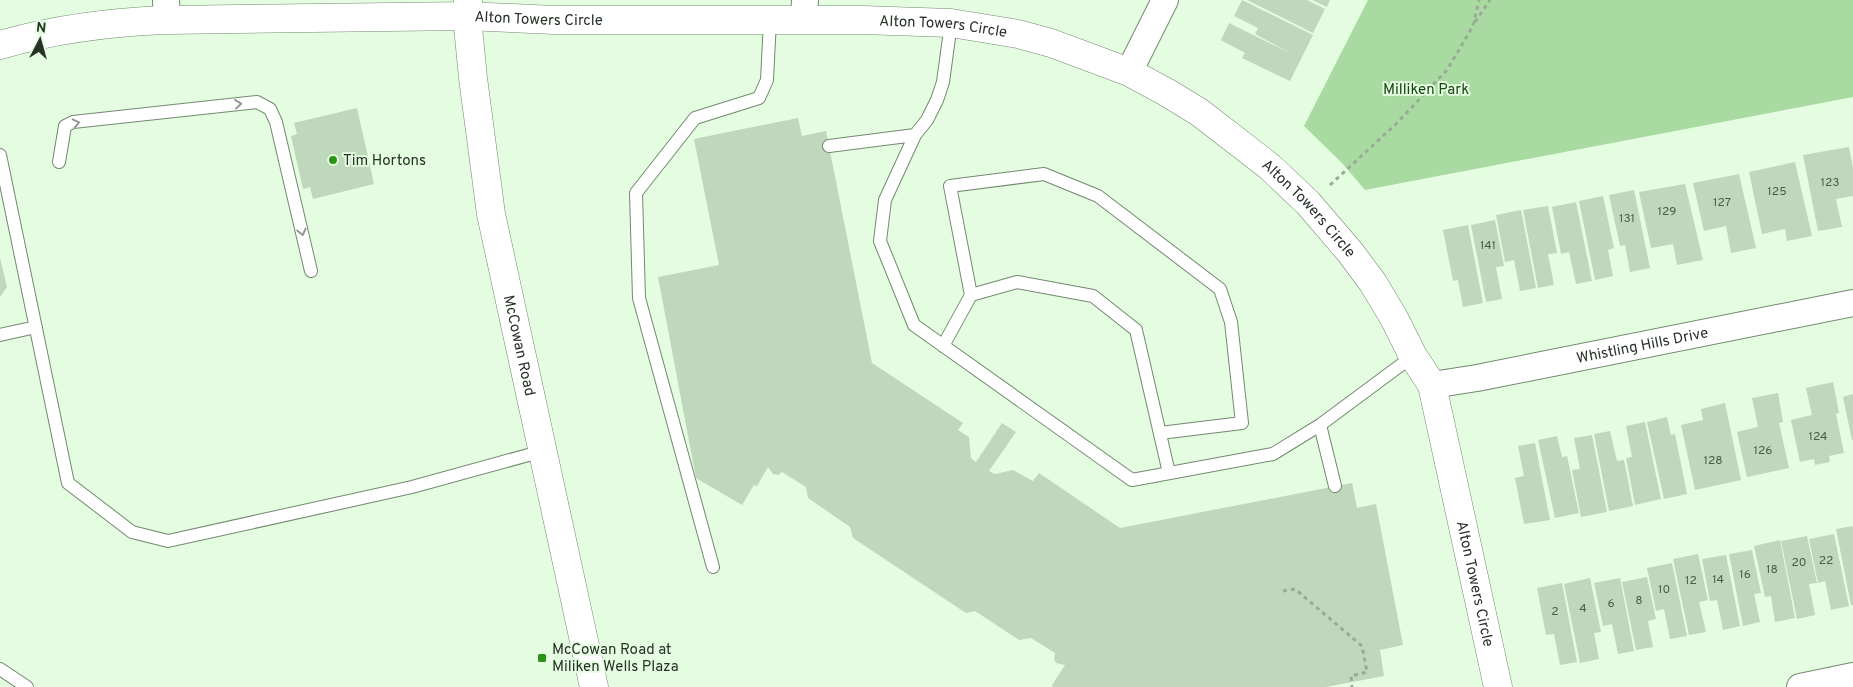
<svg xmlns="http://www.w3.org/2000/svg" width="1853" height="687" viewBox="0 0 1853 687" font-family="Overpass,sans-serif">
  <rect width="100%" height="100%" fill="#e4fce0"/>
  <path fill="#a9daa1" d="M1368 0H1853V97L1365 190 1342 163 1304 126Z"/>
  <path fill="#bfd7bb" d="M1242 0 1313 35 1290 81 1242 58 1245 53 1221 40 1229 23 1292 54 1255 34 1258 28 1234 16Z
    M1247 0H1307L1325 9 1313 33Z
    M1312 0H1330L1327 7Z
    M357 108 374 184 313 199 310 187 303 189 291 136 297 134 294 123Z
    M798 118 802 136 826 131 872 363 963 423 958 430 969 437 971 458 976 462 1002 423 1016 432 989 471 995 474 1013 470 1033 481 1039 473 1120 528 1352 483 1357 508 1376 504 1403 645 1380 650 1384 676 1326 687H1053L1052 685 1065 665 1056 663 1054 659 1055 653 1031 638 1019 640 975 611 966 613 853 538 850 527 808 498 806 487 782 472 778 475 773 474 768 467 757 486 754 485 742 505 696 478 658 277 719 265 694 139Z
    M1849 147 1853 168V196L1836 199 1842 227 1818 231 1803 155Z
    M1795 162 1812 236 1787 241 1785 229 1762 234 1749 172Z
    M1739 174 1756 248 1731 253 1726 226 1704 231 1693 183Z
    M1685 184 1703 260 1677 265 1673 244 1651 248 1639 192Z
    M1634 190 1650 268 1630 272 1625 245 1620 246 1609 195Z
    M1603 196 1614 248 1608 250 1613 276 1595 280 1579 201Z
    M1576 202 1592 281 1576 284 1569 252 1561 254 1552 207Z
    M1548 206 1557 253 1548 254 1554 285 1538 288 1523 210Z
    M1521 210 1536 288 1520 291 1514 260 1505 262 1496 215Z
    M1495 220 1504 266 1496 267 1502 299 1486 302 1471 225Z
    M1468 225 1483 303 1463 307 1458 280 1453 281 1443 230Z
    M0 258 7 287 0 297Z
    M1833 382 1839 413 1836 414 1844 453 1829 456 1830 462 1815 465 1814 459 1800 462 1791 420 1812 415 1806 388Z
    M1778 393 1783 422 1779 423 1789 468 1747 477 1737 432 1758 427 1752 398Z
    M1853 394V440H1852L1843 397Z
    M1725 403 1741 480 1695 490 1681 425 1703 420 1701 409Z
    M1667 417 1671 435 1675 434 1687 494 1664 499 1647 422Z
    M1645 422 1661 499 1635 505 1626 458 1632 457 1626 426Z
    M1610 431 1617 461 1624 460 1633 506 1609 511 1594 434Z
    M1592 435 1607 512 1581 517 1572 470 1580 469 1574 438Z
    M1557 436 1562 457 1567 456 1579 513 1555 518 1538 440Z
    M1535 443 1550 520 1524 524 1515 478 1524 476 1518 446Z
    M1853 526V605H1851L1836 529Z
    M1834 534 1849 606 1831 610 1825 581 1818 583 1809 539Z
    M1807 536 1817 583 1809 584 1815 615 1797 619 1781 541Z
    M1780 540 1795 618 1775 622 1771 596 1765 597 1754 546Z
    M1752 550 1761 593 1754 594 1760 622 1743 626 1729 554Z
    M1698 554 1708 600 1699 602 1706 632 1689 635 1673 559Z
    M1726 555 1740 626 1723 630 1717 600 1710 601 1702 559Z
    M1672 563 1687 636 1670 639 1664 609 1656 611 1647 568Z
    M1647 577 1656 619 1648 621 1653 647 1636 650 1622 582Z
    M1590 578 1601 632 1594 633 1599 659 1580 663 1564 584Z
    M1620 578 1634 651 1618 654 1612 624 1603 626 1594 583Z
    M1562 583 1577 662 1560 665 1554 634 1546 635 1537 588Z"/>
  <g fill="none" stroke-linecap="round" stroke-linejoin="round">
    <defs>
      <path id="lane" d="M951 23 943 82 937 100 927 120 915 135 885 200 880 241 914 325 1132 480 1273 454 1320 425 1413 356
        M829 146 915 135
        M0 155 68 483 132 532 168 541 412 487 543 451
        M59 162 65 126 73 122 257 102 270 109 276 122 311 271
        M971 295 950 186 1044 174 1098 196 1220 289 1231 322 1242 423 1160 433
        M0 335 36 327
        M943 346 971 295 1017 282 1093 296 1136 330 1169 473
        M1320 425 1335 486
        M713 567 639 298 636 193 695 118 759 98 767 80 770 20
        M0 669 27 687"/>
      <g id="street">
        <path d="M166 0 167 20"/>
        <path d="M804 20 805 0"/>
        <path d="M1129 72 1165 0"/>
        <path id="s1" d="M1432 385 1477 378 1853 303"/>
        <path d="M1800 687 1853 676"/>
      </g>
      <g id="secondary">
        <path id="s2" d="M468 0 467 16 473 78 491 214 594 687"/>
        <path id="s3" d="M0 45C55 29 110 22 167 20L467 16 554 20H862L951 23 1018 34 1051 43 1129 72 1166 92 1199 112 1270 167 1308 203 1350 252 1373 283 1394 318 1413 356 1432 385 1498 687"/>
      </g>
    </defs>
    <use href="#lane" stroke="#738970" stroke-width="14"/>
    <use href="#street" stroke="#738970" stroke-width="28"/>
    <use href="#secondary" stroke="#738970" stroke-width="29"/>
    <path stroke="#99ab96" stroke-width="3" stroke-dasharray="4 4" stroke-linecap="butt" d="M1475 22 1490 0
      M1330 185 1395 125 1447 70 1473 26 1479 0
      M1283 591 1295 589 1362 646 1367 672 1351 676 1352 687"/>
    <use href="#lane" stroke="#fff" stroke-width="12"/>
    <use href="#street" stroke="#fff" stroke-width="26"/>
    <use href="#secondary" stroke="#fff" stroke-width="28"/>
  </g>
  <defs><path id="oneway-chevron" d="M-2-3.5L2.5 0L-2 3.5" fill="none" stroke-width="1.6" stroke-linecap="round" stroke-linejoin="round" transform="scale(1.25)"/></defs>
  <g stroke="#949893">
    <use href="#oneway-chevron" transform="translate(238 104) rotate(-6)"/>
    <use href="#oneway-chevron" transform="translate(76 123) rotate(-13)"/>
    <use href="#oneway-chevron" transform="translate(302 232) rotate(77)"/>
  </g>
  <g fill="#2a9318" stroke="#e4fce0" stroke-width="2">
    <circle cx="333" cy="160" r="5"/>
    <rect x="537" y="653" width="10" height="10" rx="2.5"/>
  </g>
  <g text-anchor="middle" stroke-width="4" stroke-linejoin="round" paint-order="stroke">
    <g font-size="12" fill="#4e5a4c">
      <text x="1830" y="186">123</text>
      <text x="1777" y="195">125</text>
      <text x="1722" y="206">127</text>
      <text x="1667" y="215">129</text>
      <text x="1627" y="222">131</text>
      <text x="1488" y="249">141</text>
      <text x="1818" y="440">124</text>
      <text x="1763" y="454">126</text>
      <text x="1713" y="464">128</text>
      <text x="1826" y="564">22</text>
      <text x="1799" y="566">20</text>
      <text x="1772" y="573">18</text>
      <text x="1745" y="578">16</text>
      <text x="1718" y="583">14</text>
      <text x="1691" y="584">12</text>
      <text x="1664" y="593">10</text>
      <text x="1639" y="604">8</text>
      <text x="1611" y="607">6</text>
      <text x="1583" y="612">4</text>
      <text x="1555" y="615">2</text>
    </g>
    <g font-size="15" fill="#283127" stroke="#e4fce0">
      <text dy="5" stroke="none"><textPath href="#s3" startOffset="541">Alton Towers Circle</textPath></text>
      <text dy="5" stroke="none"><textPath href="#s3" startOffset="946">Alton Towers Circle</textPath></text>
      <text dy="5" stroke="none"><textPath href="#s3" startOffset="1366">Alton Towers Circle</textPath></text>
      <text dy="5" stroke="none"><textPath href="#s2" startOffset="350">McCowan Road</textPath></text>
      <text dy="5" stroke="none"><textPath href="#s1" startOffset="214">Whistling Hills Drive</textPath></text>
      <text dy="5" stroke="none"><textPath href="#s3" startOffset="1786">Alton Towers Circle</textPath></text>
    </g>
    <g font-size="15" fill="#1a4713" stroke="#e4fce0">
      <text x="1426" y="94">Milliken Park</text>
    </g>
    <g font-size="15" fill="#283127" stroke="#e4fce0" text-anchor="start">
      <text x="343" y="165">Tim Hortons</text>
      <text x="552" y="654">McCowan Road at<tspan x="552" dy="17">Miliken Wells Plaza</tspan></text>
    </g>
  </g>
  <g transform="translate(40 40) rotate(6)" stroke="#e4fce0" stroke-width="4" paint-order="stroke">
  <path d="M0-4L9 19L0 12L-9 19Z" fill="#283127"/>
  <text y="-8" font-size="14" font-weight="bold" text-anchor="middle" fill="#283127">N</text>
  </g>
</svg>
